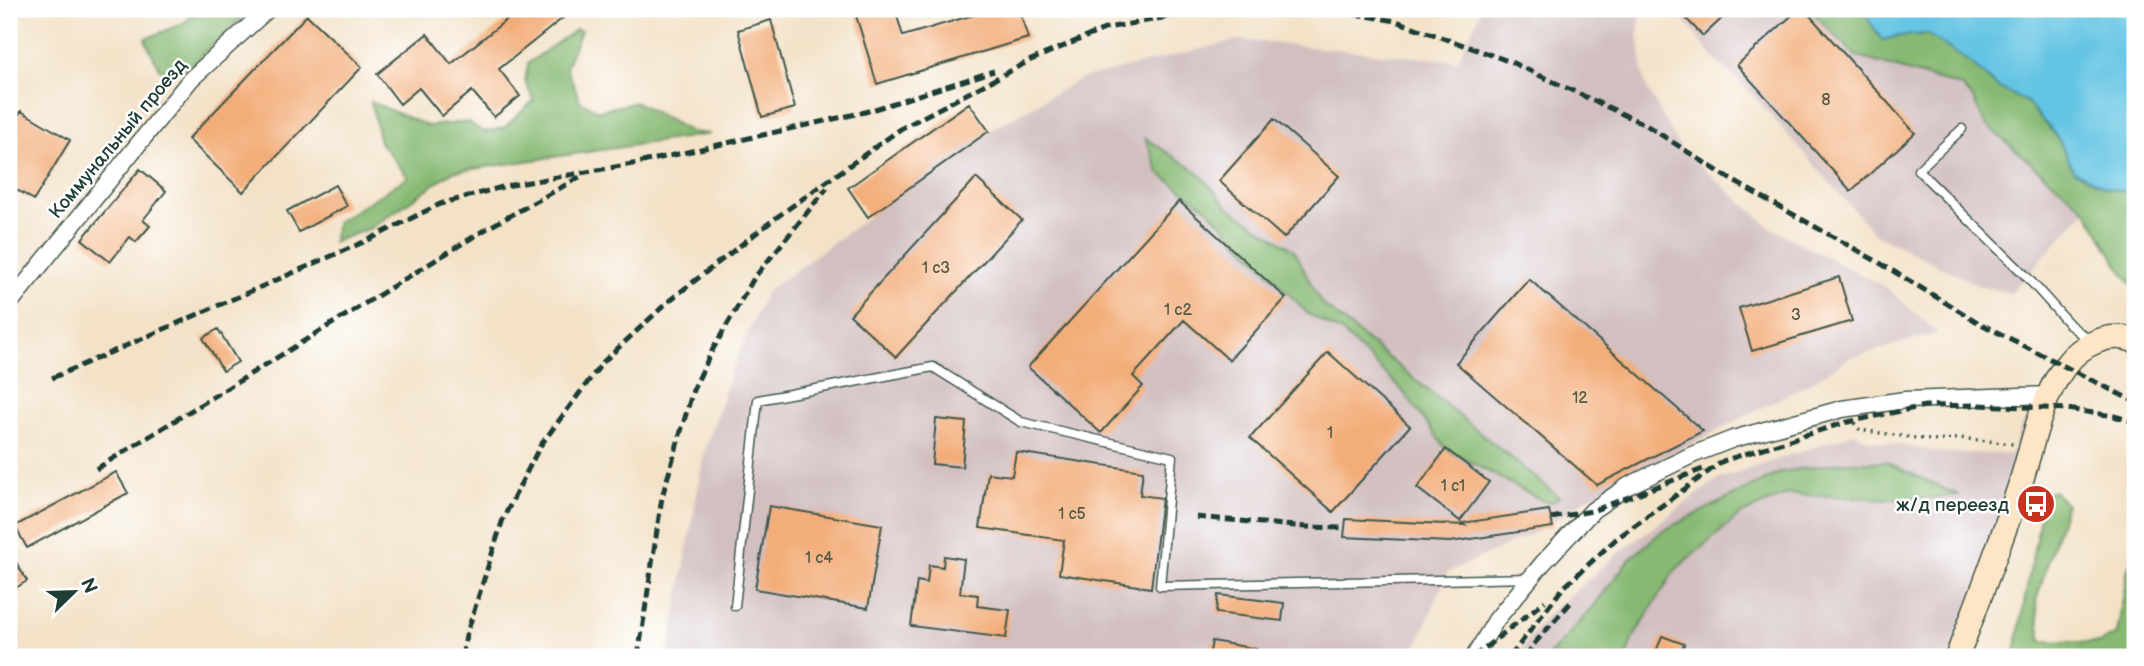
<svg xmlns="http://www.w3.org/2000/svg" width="2144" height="666" viewBox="0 0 2144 666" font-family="'Balsamiq Sans',sans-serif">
  <rect width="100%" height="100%" fill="#fff"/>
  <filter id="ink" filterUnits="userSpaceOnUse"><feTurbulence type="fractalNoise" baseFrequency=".0143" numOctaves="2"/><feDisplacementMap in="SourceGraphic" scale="14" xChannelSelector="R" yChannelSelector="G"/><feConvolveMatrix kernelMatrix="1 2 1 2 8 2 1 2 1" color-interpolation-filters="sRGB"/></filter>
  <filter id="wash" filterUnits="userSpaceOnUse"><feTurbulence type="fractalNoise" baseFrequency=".00686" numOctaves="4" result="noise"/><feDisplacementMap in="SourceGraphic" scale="28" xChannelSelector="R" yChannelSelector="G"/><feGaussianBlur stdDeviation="1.57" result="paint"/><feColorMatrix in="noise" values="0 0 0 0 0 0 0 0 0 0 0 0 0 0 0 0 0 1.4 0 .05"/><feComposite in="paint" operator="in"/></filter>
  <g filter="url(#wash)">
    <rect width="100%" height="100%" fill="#f3e2c8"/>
    <path fill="#d2bfc0" d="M1482 9H1642L1638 34 1645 84 1680 148 1771 228 1887 288 1938 333 1849 358 1811 382 1589 497 1538 531 1448 572 1412 657H668L704 454 732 369 766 292 868 217 989 131 1080 79 1238 40 1457 61Z
      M1675 9H1809L1856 56 1962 87 1972 97 1985 124 2086 210 2011 293 1982 287 1901 247 1875 234 1751 93 1716 61Z
      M2034 422 1950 657H1515L1546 616 1616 555 1717 480 1855 433 1869 440 1945 453 2011 454 2022 423Z"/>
    <path fill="#87b973" stroke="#537b54" stroke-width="2" d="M199 9H251L189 67 160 70 145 39 184 23Z
      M1809 9H1862L1882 40 1900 36 1927 34 1968 61 1998 87 2027 102 2058 138 2074 171 2108 188 2135 193V289L2117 264 2086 210 1985 124 1972 97 1962 87 1856 56Z
      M577 29 581 31 566 67 580 101 598 111 636 102 691 132 710 134 452 172 371 228 333 242 337 222 408 177 380 142 371 102 428 126 468 122 484 132 504 128 534 100 525 82 528 63Z
      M1145 138 1198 172 1228 207 1294 250 1321 303 1559 497 1552 502 1543 501 1446 449 1401 389 1343 333 1308 314 1208 209 1159 173Z
      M1845 462H1886L1958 495 1909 500 1788 494 1740 515 1675 570 1632 640 1626 657H1548L1590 611 1629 560 1662 531 1781 472Z
      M2054 491 2066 504 2036 601 2041 641 2099 643 2117 634 2128 568 2135 554V657H2014L2041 512 2046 493Z"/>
    <path fill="#64c4e3" stroke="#42808c" stroke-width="2" d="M1862 9H2135V193L2108 188 2074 171 2058 138 2027 102 1997 87 1968 61 1927 34 1900 36 1882 40Z"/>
    <g id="blocks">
      <path fill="#f3ad79" d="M520 9H574L499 69 520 96 494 117 472 91 442 116 419 88 400 104 377 74 427 34 451 64Z
        M854 9H895L903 36 987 11V9H1019L1028 38 877 84Z
        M1677 9H1732L1703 36Z
        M1799 9H1804L1915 133 1851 191 1737 65Z
        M307 15 362 67 243 192 188 139Z
        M771 20 795 108 762 117 738 30Z
        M969 103 989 131 868 217 848 188Z
        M21 111 70 140 34 200 9 185V132Z
        M1274 119 1339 176 1284 238 1219 181Z
        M140 169 166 191 143 220 150 226 136 242 130 237 110 262 82 239Z
        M976 178 1022 220 896 357 850 315Z
        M335 185 347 206 299 232 287 211Z
        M1179 201 1286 298 1229 360 1184 320 1133 376 1143 386 1101 433 1028 367Z
        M1839 277 1852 321 1752 351 1739 308Z
        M1529 279 1703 431 1597 485 1456 363Z
        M218 329 238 362 223 371 203 338Z
        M1328 352 1410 426 1333 512 1250 438Z
        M936 419 966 422 962 467 932 464Z
        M1446 449 1489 482 1460 521 1417 488Z
        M1016 452 1143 471 1140 495 1162 498 1151 588 1059 574 1064 540 980 528 988 473 1012 476Z
        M116 472 128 493 27 548 15 526Z
        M769 506 882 525 868 608 755 589Z
        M1549 510 1553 527 1450 542 1344 537 1346 519 1465 525 1462 523Z
        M9 550 27 581 9 592Z
        M944 556 964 559 960 593 978 595 977 606 1010 610 1006 638 911 626 917 581 927 583 929 565 943 567Z
        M1218 595 1284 603 1282 621 1216 613Z
        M1662 636 1684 644 1679 657H1654Z
        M1212 641 1257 649 1256 657H1209Z"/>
    </g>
  </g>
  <g filter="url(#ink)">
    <use href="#blocks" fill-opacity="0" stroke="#3f564a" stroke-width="2"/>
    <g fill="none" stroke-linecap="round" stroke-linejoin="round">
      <defs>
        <path id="lane" d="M1962 129 1918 170 2026 276 2070 325 2089 340
          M735 606 758 400 933 367 1021 422 1172 457 1160 586 1531 578"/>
        <path id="street" d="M9 304 191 79 268 9
          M1474 657 1496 620 1543 563 1593 510 1628 486 1692 455 1733 439 1842 409 1905 400 2050 395"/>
        <path id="secondary" d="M1957 657C1978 602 1999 547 2018 491 2032 450 2039 401 2065 366 2080 345 2110 330 2135 341"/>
      </defs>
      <use href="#lane" stroke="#3f564a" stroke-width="11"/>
      <use href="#street" stroke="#3f564a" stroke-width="19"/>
      <use href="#secondary" stroke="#3f564a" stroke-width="26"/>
      <path stroke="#3f564a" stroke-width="3.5" stroke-dasharray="2 5" stroke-linecap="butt" d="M1854 423 1860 430 1937 441 1960 438 2013 444"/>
      <use href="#lane" stroke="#fff" stroke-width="8"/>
      <use href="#street" stroke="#fff" stroke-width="16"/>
      <use href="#secondary" stroke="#fee5c5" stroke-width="23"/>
      <path stroke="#1f3d34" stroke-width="5" stroke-dasharray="10 5" stroke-linecap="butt" d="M1324 9 1396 21 1511 62 1646 125 1730 179 1878 262 1981 324 2135 402
        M52 378 366 241 440 204 506 186 638 163 865 112 994 71
        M96 469 486 229 580 177
        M1196 517 1306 527 1345 528
        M1551 518 1592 511 1703 469
        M462 657 466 636 503 519 540 446 602 363 670 300 777 217 902 128 1031 60 1107 28 1197 12 1228 9
        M638 657 662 497 693 390 713 349 754 278 827 188
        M1473 657 1545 601
        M1510 657 1562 589 1616 539 1723 461 1843 423 1925 406 1979 405 2067 409 2114 416 2135 422
        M1526 657 1534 644 1572 601"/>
    </g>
  </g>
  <defs>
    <symbol id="bus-disc" viewBox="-11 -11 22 22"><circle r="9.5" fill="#c8321e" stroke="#fff"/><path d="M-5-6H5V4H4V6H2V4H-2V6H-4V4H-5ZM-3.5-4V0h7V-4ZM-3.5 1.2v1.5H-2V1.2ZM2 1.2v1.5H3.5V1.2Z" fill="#fff"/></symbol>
  </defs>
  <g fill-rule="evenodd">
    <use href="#bus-disc" x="2014" y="482" width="44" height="44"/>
  </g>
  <g text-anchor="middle" stroke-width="5" stroke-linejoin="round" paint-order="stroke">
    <g font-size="16" fill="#545945">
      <text x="1826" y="105">8</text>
      <text x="936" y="273">1 с3</text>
      <text x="1178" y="315">1 с2</text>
      <text x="1796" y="320">3</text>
      <text x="1580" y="403">12</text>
      <text x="1330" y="438">1</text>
      <text x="1453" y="491">1 с1</text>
      <text x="1072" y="519">1 с5</text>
      <text x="819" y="563">1 с4</text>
    </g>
    <g font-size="19" fill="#1f3d34" stroke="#fff">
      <text transform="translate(117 138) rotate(-50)" y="7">Коммунальный проезд</text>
    </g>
    <g font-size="19" fill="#1f3d34" stroke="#fff" text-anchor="end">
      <text x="2009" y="511">ж/д переезд</text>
    </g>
  </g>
  <rect width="2144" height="666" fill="none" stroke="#fff" stroke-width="35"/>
  <g transform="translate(74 592) rotate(67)" stroke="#ffffff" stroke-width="5" paint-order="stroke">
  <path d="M0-5L12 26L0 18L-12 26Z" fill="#1f3d34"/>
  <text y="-10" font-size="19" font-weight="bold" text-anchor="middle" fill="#1f3d34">N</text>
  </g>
</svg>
